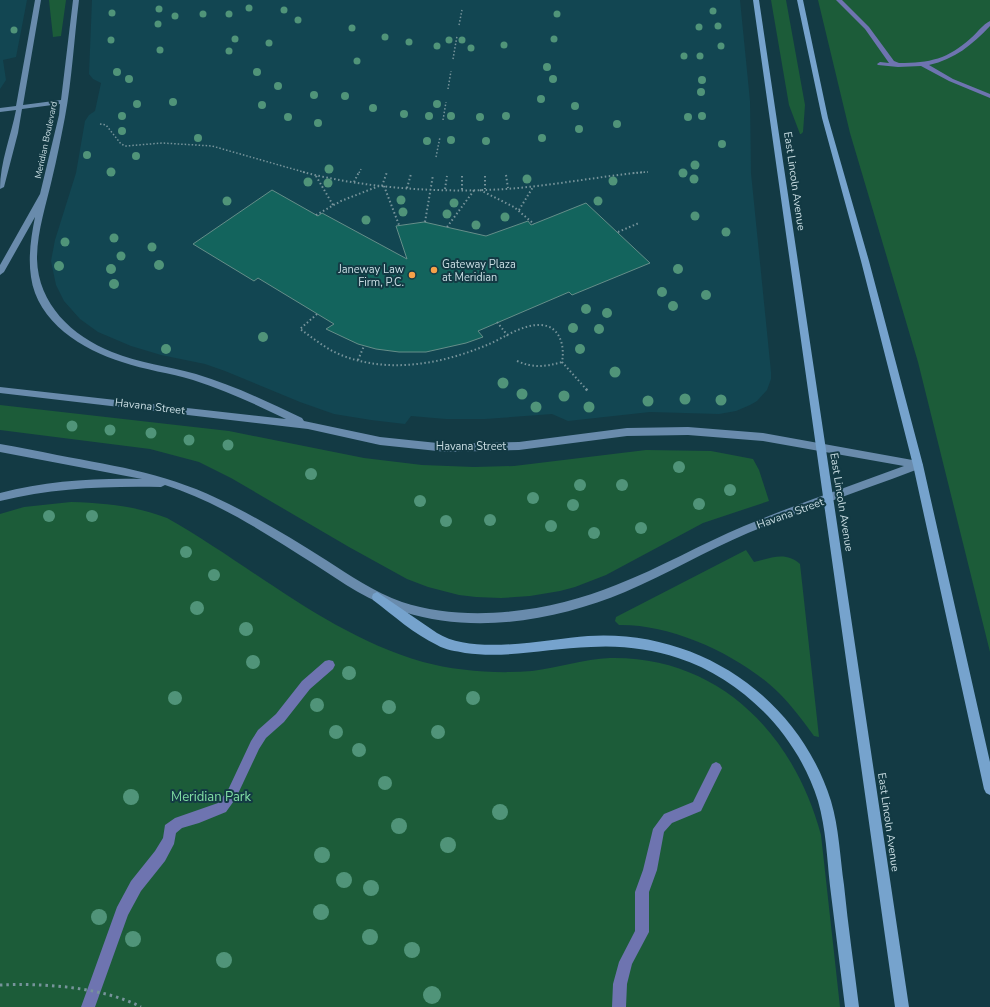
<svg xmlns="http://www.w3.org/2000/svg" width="990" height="1007" viewBox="0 0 990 1007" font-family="'Nunito Sans',sans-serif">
  <rect width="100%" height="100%" fill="#133a44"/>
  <path fill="#124652" d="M0 0H27L16 57 3 60 6 80 0 89Z
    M92 0H740L750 101 751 173 771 372V379L767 390 757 401 750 405 736 411 719 414 650 412 568 421 552 414 485 419H446L411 416 405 424 371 420 334 414 300 402 225 371 205 364 161 355 131 346 98 332 80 319 64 301 56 285 51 261 55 240 76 173 85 121 89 115 95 111 101 83 93 79 89 74Z"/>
  <path fill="#1c5c39" d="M49 0H66L61 36 53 37Z
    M771 0H786L805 105 803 132 801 134H800L789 105Z
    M818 0H990V652L918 362 850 133Z
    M0 405 229 431 364 458 422 465 474 467 514 466 646 450 711 451 753 459 759 470 769 501 703 523 606 575 575 587 560 591 530 596 501 598 476 597 459 595 428 587 407 579 349 547 231 478 199 462 150 449 0 430Z
    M71 502C105 503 136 506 167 518 252 566 328 635 423 662 456 671 498 674 532 671 558 668 584 659 610 658 719 656 794 734 821 835L840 1007H0V514L24 507Z
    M746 550 754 562C771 558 786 551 800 564L819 737 814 736C804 722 792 706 779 693 741 656 673 624 619 625L615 621 616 617Z"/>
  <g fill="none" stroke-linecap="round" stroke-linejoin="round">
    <path fill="#6e74b0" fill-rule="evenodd" d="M836 0H842L869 27 894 61 899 63C930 63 948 59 971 38 977 33 983 24 990 21V26C972 45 955 59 929 65L953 79 990 94V98L949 81 921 66 898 67 878 65 877 64 880 62 889 63 865 29Z
      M329 660 333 661 335 665 333 669 310 689 284 722 266 738 259 749 236 798 226 812 199 823 182 828 176 833 174 844 165 861 141 891 128 915 95 1007H81L117 907 131 881 155 851 163 838 165 825 175 818 218 803 228 790 251 741 258 730 276 714 302 681 325 661Z
      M716 762 720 764 722 768 701 811 672 823 664 832 657 870 649 892V932L632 964 627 984 626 1007H612L613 984 619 962 635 931V892L643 870 653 829 664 814 693 802 712 764Z"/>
  </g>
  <path fill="#13645d" stroke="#658e89" d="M272 190 318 216 322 213 407 259 396 226 424 222 486 236 528 221 531 225 586 203 650 263 572 295 569 292 478 331 483 337 466 343 426 352H399L376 349 358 344 326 329 334 324 258 278 254 281 193 244Z"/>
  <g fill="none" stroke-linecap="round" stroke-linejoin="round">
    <path stroke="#77949b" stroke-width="1.5" stroke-dasharray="1.5 2" stroke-linecap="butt" d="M459 25 462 10
      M453 59 457 36
      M448 89 451 71
      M443 120 446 102
      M100 124 106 125 121 144 126 146 162 143 212 146 307 173
      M436 157 440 137
      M359 173 361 169
      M633 173 648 172"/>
    <path stroke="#77949b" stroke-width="2" stroke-dasharray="1.5 2.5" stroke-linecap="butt" d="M303 172C367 189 452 194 518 188 561 184 603 176 645 172
      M506 175 508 188
      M316 176 333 205
      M462 176V190
      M485 176V189
      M354 182 359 172
      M382 186 387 172
      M384 186 399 225
      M407 188 411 174
      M445 189 447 176
      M480 190 514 207 534 224
      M519 210 533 187
      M316 215 341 201 379 186
      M425 222 433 175
      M447 227 475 189
      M618 232 639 223
      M317 314 300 329C313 338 326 349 341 355 388 374 442 364 487 345 504 338 522 324 541 325 560 326 565 346 562 362L587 390
      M497 322 508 336
      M358 360 364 346
      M517 361C533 368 545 367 562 362"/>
    <path stroke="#77949b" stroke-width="2.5" stroke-dasharray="2 3" stroke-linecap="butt" d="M586 389 589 393"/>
    <path stroke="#77949b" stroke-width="3" stroke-dasharray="2.5 4" stroke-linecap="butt" d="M0 985C43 983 103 987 141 1007"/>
    <path fill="#698bac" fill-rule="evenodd" d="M35 0H41L23 105 61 100 73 0H79C74 39 72 79 65 117 61 138 57 158 52 179 46 205 37 232 37 259 38 304 72 336 112 352 139 363 168 366 196 374 233 385 268 402 302 418L304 421 380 437 447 444 519 442 627 428 688 427 763 433 918 461 921 462 923 465 921 468C864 490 805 509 748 533 706 551 667 574 625 592 558 620 476 635 404 612 370 602 343 583 314 564 267 534 218 502 165 485L161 487C106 486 53 488 0 501V493C47 481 94 478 142 479L0 452V444C19 447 38 451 57 455 121 467 170 474 229 504 263 521 294 540 326 560 351 576 374 592 402 602 469 624 553 611 616 585 660 568 701 544 744 526 797 504 850 486 904 466L763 441 688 435 627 436 519 450 447 452 380 445 308 429 0 393V387L286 419C255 404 225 390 193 380 170 373 145 370 122 362 83 350 37 322 31 277 28 257 31 237 35 217L4 272 0 275V265L40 194 59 115 60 104 22 109 18 133 4 187 0 189C0 162 11 136 16 110L0 112V108L16 106Z"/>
    <path fill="#76a3cd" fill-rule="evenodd" d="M753 0H759L909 1007H895Z
      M797 0H803L828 118 869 261 923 465 990 762V795L986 793 984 789 913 465 861 261 822 118Z
      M377 592 437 633C474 656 546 639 588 636 697 629 798 696 831 801 839 828 840 857 844 885 848 926 854 966 859 1007H845C840 967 835 926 830 886 827 858 826 829 818 801 798 736 743 679 678 658 651 649 620 645 591 647 548 648 508 659 465 653 456 651 445 650 437 645 414 634 394 616 373 600L372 597 373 594Z"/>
  </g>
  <g fill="#509479">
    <circle cx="249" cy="8" r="3.5"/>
    <circle cx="159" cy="9" r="3.5"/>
    <circle cx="284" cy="10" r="3.5"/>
    <circle cx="713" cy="11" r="3.5"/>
    <circle cx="112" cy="13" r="3.5"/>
    <circle cx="203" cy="14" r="3.5"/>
    <circle cx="229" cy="14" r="3.5"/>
    <circle cx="557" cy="14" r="3.5"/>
    <circle cx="175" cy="16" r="3.5"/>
    <circle cx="298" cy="20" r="3.5"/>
    <circle cx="158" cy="24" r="3.5"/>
    <circle cx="718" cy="26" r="3.5"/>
    <circle cx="699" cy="27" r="3.5"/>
    <circle cx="352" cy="28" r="3.5"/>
    <circle cx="14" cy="30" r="3.5"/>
    <circle cx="385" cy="37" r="3.5"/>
    <circle cx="235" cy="39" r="3.5"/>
    <circle cx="554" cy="39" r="3.5"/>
    <circle cx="111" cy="40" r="3.5"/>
    <circle cx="449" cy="40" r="3.5"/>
    <circle cx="462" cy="40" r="3.5"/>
    <circle cx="409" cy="42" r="3.5"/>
    <circle cx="269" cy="43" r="3.5"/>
    <circle cx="504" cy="45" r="3.5"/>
    <circle cx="437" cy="46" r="3.5"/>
    <circle cx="721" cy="46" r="3.5"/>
    <circle cx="471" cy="48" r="3.5"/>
    <circle cx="160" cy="50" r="3.5"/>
    <circle cx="229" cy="51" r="3.5"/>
    <circle cx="684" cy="56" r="3.5"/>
    <circle cx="700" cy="56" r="3.5"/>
    <circle cx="357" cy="61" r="3.5"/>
    <circle cx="547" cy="67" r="4"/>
    <circle cx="117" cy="72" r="4"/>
    <circle cx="257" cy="72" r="4"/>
    <circle cx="129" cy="79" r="4"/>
    <circle cx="553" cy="79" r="4"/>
    <circle cx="702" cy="80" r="4"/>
    <circle cx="278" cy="86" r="4"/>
    <circle cx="701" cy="92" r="4"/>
    <circle cx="314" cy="95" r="4"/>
    <circle cx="345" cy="96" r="4"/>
    <circle cx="541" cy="99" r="4"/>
    <circle cx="173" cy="102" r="4"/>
    <circle cx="137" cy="104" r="4"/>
    <circle cx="437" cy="104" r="4"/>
    <circle cx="262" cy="105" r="4"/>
    <circle cx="575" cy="106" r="4"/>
    <circle cx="373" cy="108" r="4"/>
    <circle cx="404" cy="114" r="4"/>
    <circle cx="122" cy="116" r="4"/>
    <circle cx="429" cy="116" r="4"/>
    <circle cx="451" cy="116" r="4"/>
    <circle cx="506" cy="116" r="4"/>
    <circle cx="702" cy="116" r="4"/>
    <circle cx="288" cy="117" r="4"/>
    <circle cx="480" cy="117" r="4"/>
    <circle cx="688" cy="117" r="4"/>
    <circle cx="318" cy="123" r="4"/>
    <circle cx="617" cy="124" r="4"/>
    <circle cx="579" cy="129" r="4"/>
    <circle cx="122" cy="131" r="4"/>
    <circle cx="198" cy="138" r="4"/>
    <circle cx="542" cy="138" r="4"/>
    <circle cx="451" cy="140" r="4"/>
    <circle cx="427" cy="141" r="4"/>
    <circle cx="486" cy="141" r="4"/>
    <circle cx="722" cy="144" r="4"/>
    <circle cx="87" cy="155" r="4"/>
    <circle cx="136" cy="156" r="4"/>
    <circle cx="695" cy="165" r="4.5"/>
    <circle cx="329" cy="169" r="4.5"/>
    <circle cx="111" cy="172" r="4.5"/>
    <circle cx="683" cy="173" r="4.5"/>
    <circle cx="527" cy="179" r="4.5"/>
    <circle cx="694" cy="179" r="4.5"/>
    <circle cx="613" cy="181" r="4.5"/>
    <circle cx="308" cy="182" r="4.5"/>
    <circle cx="328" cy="183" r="4.5"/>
    <circle cx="401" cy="200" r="4.5"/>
    <circle cx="227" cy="201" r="4.5"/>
    <circle cx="598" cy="201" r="4.5"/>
    <circle cx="454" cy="203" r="4.5"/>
    <circle cx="403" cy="212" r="4.5"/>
    <circle cx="447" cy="214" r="4.5"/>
    <circle cx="695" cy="216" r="4.5"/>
    <circle cx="505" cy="217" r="4.5"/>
    <circle cx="366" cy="220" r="4.5"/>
    <circle cx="476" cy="225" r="4.5"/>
    <circle cx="726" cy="232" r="4.5"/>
    <circle cx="114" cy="238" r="4.5"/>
    <circle cx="65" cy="242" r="4.5"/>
    <circle cx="152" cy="247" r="4.5"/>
    <circle cx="121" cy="256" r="4.5"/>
    <circle cx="159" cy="265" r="5"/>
    <circle cx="59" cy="266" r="5"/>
    <circle cx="111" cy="269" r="5"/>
    <circle cx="678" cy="269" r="5"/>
    <circle cx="114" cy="284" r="5"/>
    <circle cx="662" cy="292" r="5"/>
    <circle cx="706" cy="295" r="5"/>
    <circle cx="673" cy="306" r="5"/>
    <circle cx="586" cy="309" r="5"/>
    <circle cx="607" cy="313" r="5"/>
    <circle cx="573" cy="328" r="5"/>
    <circle cx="599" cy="329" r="5"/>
    <circle cx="263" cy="337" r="5"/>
    <circle cx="166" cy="349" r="5"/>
    <circle cx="580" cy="349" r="5"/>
    <circle cx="615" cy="372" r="5.5"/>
    <circle cx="503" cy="383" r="5.5"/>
    <circle cx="522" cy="394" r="5.5"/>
    <circle cx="564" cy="396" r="5.5"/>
    <circle cx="685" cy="399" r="5.5"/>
    <circle cx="721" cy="400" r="5.5"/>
    <circle cx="648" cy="401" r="5.5"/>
    <circle cx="536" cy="407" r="5.5"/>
    <circle cx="589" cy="407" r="5.5"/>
    <circle cx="72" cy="426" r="5.5"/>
    <circle cx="110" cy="430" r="5.5"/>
    <circle cx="151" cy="433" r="5.5"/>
    <circle cx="189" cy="440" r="5.5"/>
    <circle cx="228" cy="445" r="5.5"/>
    <circle cx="679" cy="467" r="6"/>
    <circle cx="311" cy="474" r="6"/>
    <circle cx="580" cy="485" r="6"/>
    <circle cx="622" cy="485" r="6"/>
    <circle cx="730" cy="490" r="6"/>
    <circle cx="533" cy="498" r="6"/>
    <circle cx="420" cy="501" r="6"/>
    <circle cx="699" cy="504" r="6"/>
    <circle cx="573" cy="505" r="6"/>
    <circle cx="49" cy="516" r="6"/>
    <circle cx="92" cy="516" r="6"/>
    <circle cx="490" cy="520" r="6"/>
    <circle cx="446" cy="521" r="6"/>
    <circle cx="551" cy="526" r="6"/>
    <circle cx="641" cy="528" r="6"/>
    <circle cx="594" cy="533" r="6"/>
    <circle cx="186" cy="552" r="6"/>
    <circle cx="214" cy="575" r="6"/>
    <circle cx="197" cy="608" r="7"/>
    <circle cx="246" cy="629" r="7"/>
    <circle cx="253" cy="662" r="7"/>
    <circle cx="349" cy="673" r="7"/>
    <circle cx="175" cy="698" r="7"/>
    <circle cx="473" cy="698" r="7"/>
    <circle cx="317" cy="705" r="7"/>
    <circle cx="389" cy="707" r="7"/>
    <circle cx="336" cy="732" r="7"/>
    <circle cx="438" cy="732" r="7"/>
    <circle cx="359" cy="750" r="7"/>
    <circle cx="385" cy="783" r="7"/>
    <circle cx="131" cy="797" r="8"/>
    <circle cx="500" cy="812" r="8"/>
    <circle cx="399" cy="826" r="8"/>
    <circle cx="448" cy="845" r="8"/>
    <circle cx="322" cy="855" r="8"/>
    <circle cx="344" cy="880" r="8"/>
    <circle cx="371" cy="888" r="8"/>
    <circle cx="321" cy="912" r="8"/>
    <circle cx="99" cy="917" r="8"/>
    <circle cx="370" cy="937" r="8"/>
    <circle cx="133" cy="939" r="8"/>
    <circle cx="412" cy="950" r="8"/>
    <circle cx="224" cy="960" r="8"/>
    <circle cx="432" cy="995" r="9"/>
  </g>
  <g fill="#f7a149" stroke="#133a44" stroke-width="1.5">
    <circle cx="434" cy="270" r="4"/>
    <circle cx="412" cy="275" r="4"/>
  </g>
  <g text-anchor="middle" stroke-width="4" stroke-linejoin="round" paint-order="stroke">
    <g font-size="9" fill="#c9dde3" stroke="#133a44">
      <text transform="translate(46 140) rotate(-78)" y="3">Meridian Boulevard</text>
    </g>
    <g font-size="11" fill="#c9dde3" stroke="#133a44">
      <text transform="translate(795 181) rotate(82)" y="4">East Lincoln Avenue</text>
      <text transform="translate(150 406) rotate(7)" y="4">Havana Street</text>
      <text x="471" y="450">Havana Street</text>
      <text transform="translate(842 502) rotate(81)" y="4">East Lincoln Avenue</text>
      <text transform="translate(790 513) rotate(-20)" y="4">Havana Street</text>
      <text transform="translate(889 822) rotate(82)" y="4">East Lincoln Avenue</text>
    </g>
    <g font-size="11" fill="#c9dde3" stroke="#133a44" text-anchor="start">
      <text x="442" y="268">Gateway Plaza<tspan x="442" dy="13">at Meridian</tspan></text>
      <text x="404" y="273" text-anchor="end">Janeway Law<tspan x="404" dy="13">Firm, P.C.</tspan></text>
    </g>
    <g font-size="13" fill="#81dea4" stroke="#133a44">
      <text x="211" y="801">Meridian Park</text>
    </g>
  </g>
</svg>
